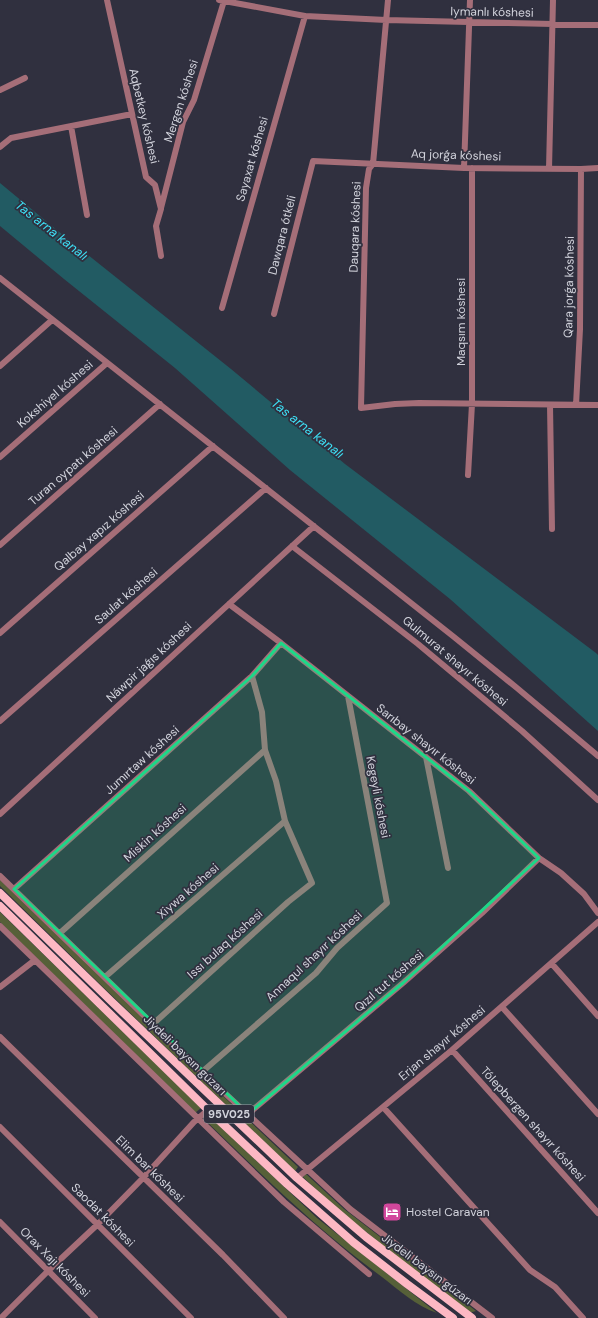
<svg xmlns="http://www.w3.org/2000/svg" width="598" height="1318" viewBox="0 0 598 1318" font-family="'DM Sans',sans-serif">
  <rect width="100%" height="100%" fill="#30303f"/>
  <path fill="#566038" d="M0 880 208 1082 298 1167 295 1171 103 987 0 886Z
    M0 912 201 1108 195 1113 0 922Z
    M209 1116 317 1218 437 1313C416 1306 399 1290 382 1277 318 1230 262 1175 205 1120Z
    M306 1174 344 1209 476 1311 469 1313 341 1212 303 1177Z"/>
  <path fill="#225b63" d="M0 183 58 231 231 369 345 464 596 653 598 655V731L450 599 290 470 175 368 64 279 0 226Z"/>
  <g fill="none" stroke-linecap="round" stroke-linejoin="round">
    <path stroke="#a56e78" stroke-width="6" d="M107 0 146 177 155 185 161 209 156 226 161 256
      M219 0 305 16 386 20 598 25
      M388 0 373 164 369 169 366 188 361 408 395 404 419 403 598 405
      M0 90 25 78
      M71 126 87 215
      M0 147 11 138 132 114
      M464 168 470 0
      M549 169 553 0
      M161 208 183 122 194 100 224 1
      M0 278 454 637 517 688 598 756
      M222 308 305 16
      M274 314 313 161 464 168 581 169 598 168
      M0 366 52 320
      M550 405 552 529
      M576 405 580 329 581 169
      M0 457 107 363
      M468 475 472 404V168
      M0 545 160 404
      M292 546 418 644 522 731 598 800
      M229 604 281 643 469 791 539 858 561 873 584 894 598 913
      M0 633 213 446
      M0 721 266 488
      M426 757 448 868
      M0 814 314 526
      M0 876 202 1072 350 1209 492 1318
      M14 889 252 676 281 643
      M0 926 284 1202 369 1274
      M60 933 265 750
      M552 964 598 1016
      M105 977 285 821
      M0 987 35 960
      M502 1007 598 1114
      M153 1024 288 902 312 883 285 821 276 781 265 750 262 712 252 676
      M0 1037 223 1255 284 1318
      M452 1050 598 1213
      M202 1072 316 973 337 948 387 903 348 696
      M383 1107 530 1270 555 1287 583 1318
      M248 1114 403 983 482 913 539 858
      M0 1127 191 1318
      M297 1178 452 1050 598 922
      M0 1222 95 1318
      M1 1318 49 1270 98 1224 143 1178 194 1122 208 1110"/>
    <path stroke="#fdb8c3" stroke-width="8" d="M0 893 111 1001 297 1178 366 1237 472 1318
      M0 906 208 1110 287 1184 353 1242 407 1284 453 1318"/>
  </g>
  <path fill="#1dd888" fill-opacity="0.2" stroke="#1dd888" stroke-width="3" stroke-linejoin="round" d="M281 643 469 791 539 858 403 983 248 1114 14 889 252 676Z"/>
  <defs>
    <symbol id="hotel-square" viewBox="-11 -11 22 22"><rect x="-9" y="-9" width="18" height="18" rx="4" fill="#d1479c" stroke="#30303f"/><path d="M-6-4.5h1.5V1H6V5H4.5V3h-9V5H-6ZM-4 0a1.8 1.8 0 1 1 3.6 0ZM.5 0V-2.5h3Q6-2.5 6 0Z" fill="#fff"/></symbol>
  </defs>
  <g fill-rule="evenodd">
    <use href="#hotel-square" x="381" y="1201" width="22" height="22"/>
  </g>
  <g text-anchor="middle" stroke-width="3.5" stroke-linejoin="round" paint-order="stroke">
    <rect fill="#30303f" stroke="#a1a2ad" stroke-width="1" x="204" y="1105" width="50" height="18" rx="3"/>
    <g font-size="11" font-weight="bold" fill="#d2d3dc">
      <text x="229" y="1118">95V025</text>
    </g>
    <g font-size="12" fill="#d2d3dc" stroke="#30303f">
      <text transform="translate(492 12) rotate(1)" y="4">Iymanlı kóshesi</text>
      <text transform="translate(181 101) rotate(-72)" y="4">Mergen kóshesi</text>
      <text transform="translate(144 116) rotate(77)" y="4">Aqbetkey kóshesi</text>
      <text transform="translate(456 155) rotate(2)" y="4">Aq jorǵa kóshesi</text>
      <text transform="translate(252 159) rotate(-74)" y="4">Sayaxat kóshesi</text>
      <text transform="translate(355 227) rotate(-88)" y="4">Dauqara kóshesi</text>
      <text transform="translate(282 235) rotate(-76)" y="4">Dawqara ótkeli</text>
      <text transform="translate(569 287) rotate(-89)" y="4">Qara jorǵa kóshesi</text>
      <text transform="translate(461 322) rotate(-90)" y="4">Maqsım kóshesi</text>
      <text transform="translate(55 394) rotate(-41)" y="4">Kokshiyel kóshesi</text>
      <text transform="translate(73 466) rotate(-41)" y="4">Turan oypatı kóshesi</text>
      <text transform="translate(99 531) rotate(-41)" y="4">Qalbay xapız kóshesi</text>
      <text transform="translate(126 596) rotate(-41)" y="4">Saulat kóshesi</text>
      <text transform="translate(455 661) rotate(40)" y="4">Gulmurat shayır kóshesi</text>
      <text transform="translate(149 662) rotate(-43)" y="4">Náwpir jaǵıs kóshesi</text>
      <text transform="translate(426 744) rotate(38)" y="4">Sarıbay shayır kóshesi</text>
      <text transform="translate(142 760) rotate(-42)" y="4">Jumırtaw kóshesi</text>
      <text transform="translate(378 797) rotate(79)" y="4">Kegeyli kóshesi</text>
      <text transform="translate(155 833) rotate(-42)" y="4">Miskin kóshesi</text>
      <text transform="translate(188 891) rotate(-41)" y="4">Xiywa kóshesi</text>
      <text transform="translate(225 944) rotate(-42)" y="4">Issı bulaq kóshesi</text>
      <text transform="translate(314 956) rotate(-43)" y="4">Annaqul shayır kóshesi</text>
      <text transform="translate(389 981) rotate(-41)" y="4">Qızıl tut kóshesi</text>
      <text transform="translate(442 1043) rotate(-40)" y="4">Erjan shayır kóshesi</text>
      <text transform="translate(185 1055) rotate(44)" y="4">Jiydeli baysın gúzarı</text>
      <text transform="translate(533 1124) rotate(48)" y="4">Tólepbergen shayır kóshesi</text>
      <text transform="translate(150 1169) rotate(44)" y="4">Elim bar kóshesi</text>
      <text transform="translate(103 1215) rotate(45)" y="4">Saodat kóshesi</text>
      <text transform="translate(55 1262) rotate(45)" y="4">Orax Xajı kóshesi</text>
      <text transform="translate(427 1269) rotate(37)" y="4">Jiydeli baysın gúzarı</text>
    </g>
    <g font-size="12" fill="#d2d3dc" stroke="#30303f" text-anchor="start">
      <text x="406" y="1216">Hostel Caravan</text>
    </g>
    <g font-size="13" font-style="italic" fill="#3ddef3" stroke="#30303f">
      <text transform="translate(52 230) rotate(38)" y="5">Tas arna kanalı</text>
      <text transform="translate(308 428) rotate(38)" y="5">Tas arna kanalı</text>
    </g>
  </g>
</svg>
